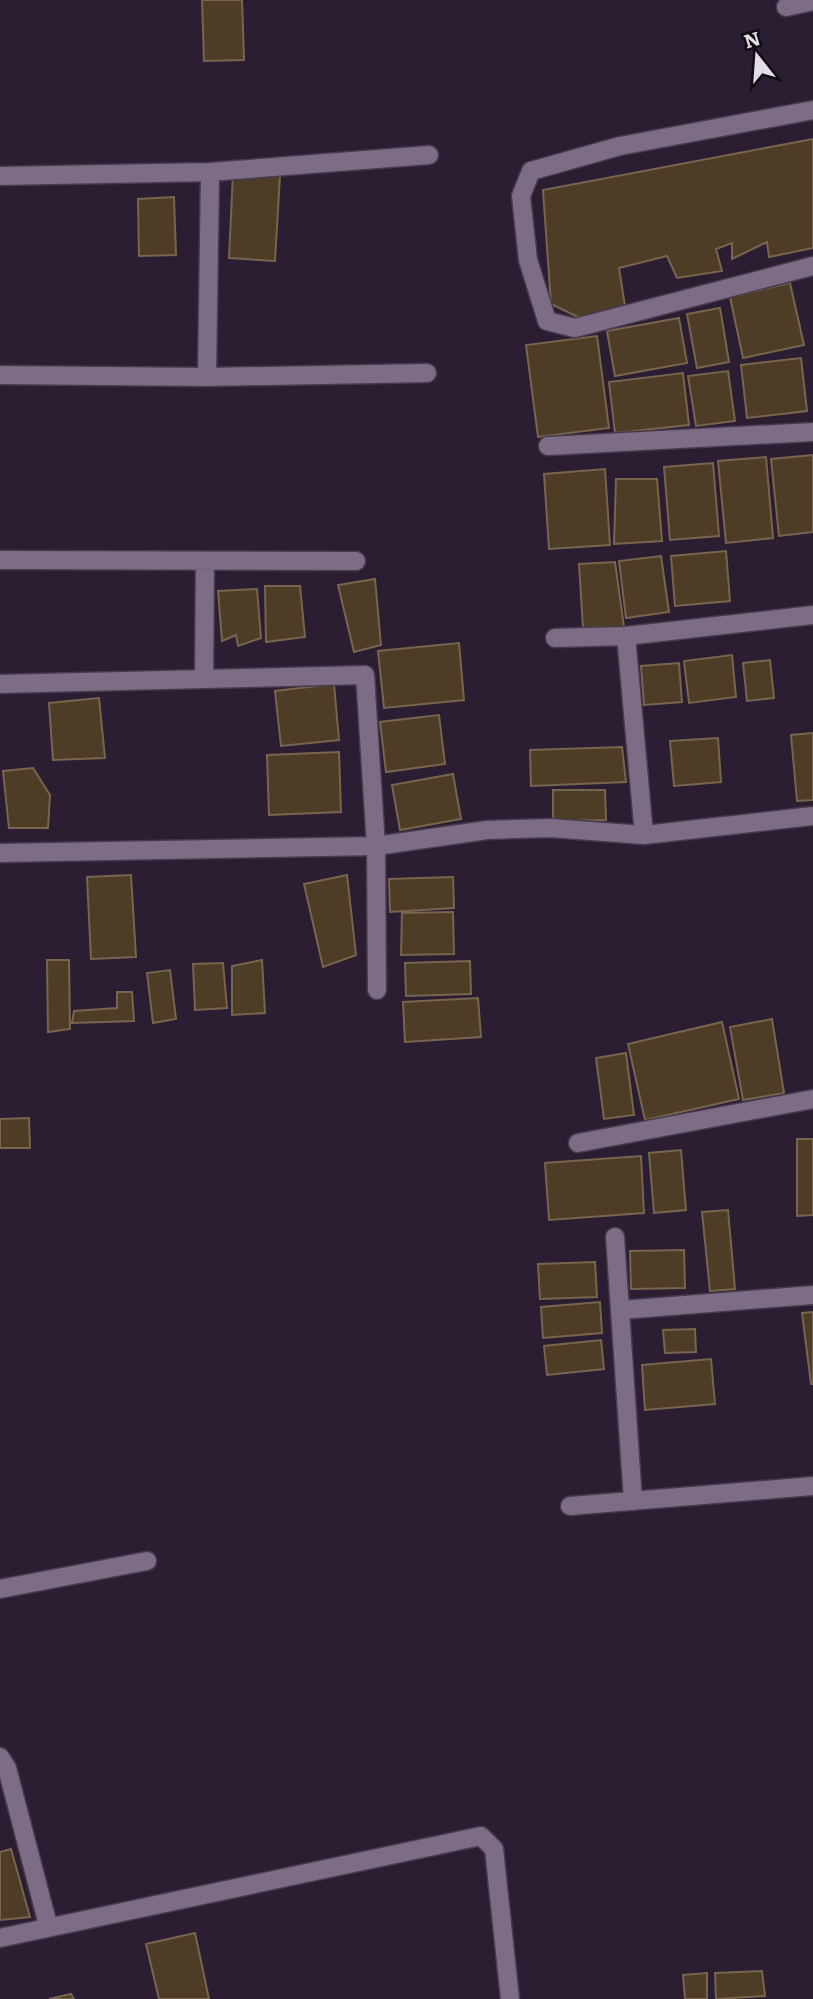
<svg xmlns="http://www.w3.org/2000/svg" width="813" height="1999" viewBox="0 0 813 1999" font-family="Literata,serif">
  <rect width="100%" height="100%" fill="#2c1e32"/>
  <path fill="#4d3c26" stroke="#78654e" stroke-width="2" d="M202 0H242L244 60 204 61Z
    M813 139V248L769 257 767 242 732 259V243L716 249 722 271 677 278 667 256 619 268 625 306 580 318 551 304 543 190Z
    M233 173 280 175 275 261 229 258Z
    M174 197 176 255 139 256 138 199Z
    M790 283 804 345 743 358 730 297Z
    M720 308 729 362 697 368 687 314Z
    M679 318 687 363 615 376 607 331Z
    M597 336 609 428 538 437 526 345Z
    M801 358 807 411 747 418 741 365Z
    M728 371 735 421 696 426 688 376Z
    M683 373 689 425 615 433 609 382Z
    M813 455V532L779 536 771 459Z
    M766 457 773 538 726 543 718 461Z
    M713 463 719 536 670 540 664 467Z
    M605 469 610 545 549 549 544 474Z
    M616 479H657L662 541 614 544Z
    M726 551 730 601 675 606 671 556Z
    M661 556 669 612 626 618 619 561Z
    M615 562 624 627 583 628 579 564Z
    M375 579 381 645 354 652 338 585Z
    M265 586H300L305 637 266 642Z
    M257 589 261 638 238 646 236 635 222 641 218 591Z
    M459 643 464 700 384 708 378 651Z
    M732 655 736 697 689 703 684 661Z
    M770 660 774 698 747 701 743 663Z
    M679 663 682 702 644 705 641 666Z
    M334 684 339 740 281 746 275 691Z
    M99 698 105 758 53 760 49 703Z
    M439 715 445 764 386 772 380 722Z
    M813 733V800L797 801 791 735Z
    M718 738 721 782 674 786 670 741Z
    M622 747 626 782 531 786 530 750Z
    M339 752 341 812 269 815 267 755Z
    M33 768 50 795 48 828H9L3 771Z
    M453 774 461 819 400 830 392 785Z
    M553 790H605L606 820 553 821Z
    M131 875 136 957 91 959 87 877Z
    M347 875 356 955 323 967 304 884Z
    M453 877 454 908 390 912 389 879Z
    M453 912 454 954 401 955 402 913Z
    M47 960H69L70 1029 48 1032Z
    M262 960 265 1013 232 1015V966Z
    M470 961 471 994 406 996 405 963Z
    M223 963 227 1008 195 1010 193 964Z
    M170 970 176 1019 153 1023 147 973Z
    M117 992H132L134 1021 72 1023 74 1011 117 1008Z
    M478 998 481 1037 405 1042 403 1002Z
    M772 1019 784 1093 743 1100 730 1027Z
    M722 1022 739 1099 645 1120 628 1044Z
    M626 1053 634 1115 604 1119 596 1058Z
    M29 1118 30 1148H0V1119Z
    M797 1139H813V1215L797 1216Z
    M681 1150 686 1210 654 1213 649 1153Z
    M641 1156 644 1213 549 1220 545 1163Z
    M728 1210 735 1289 710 1291 702 1212Z
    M684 1250 685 1288 631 1289 630 1251Z
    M595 1262 597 1297 540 1299 538 1264Z
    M600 1302 602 1333 543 1338 541 1307Z
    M813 1312V1384H811L802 1313Z
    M695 1329 696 1352 665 1353 663 1330Z
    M601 1340 604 1369 547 1375 544 1346Z
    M711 1359 715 1404 645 1410 642 1365Z
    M11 1849 30 1917 0 1920V1852Z
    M195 1933 209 1999H159L146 1944Z
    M762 1971 765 1996 716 1999 715 1973Z
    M707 1973V1999H685L683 1975Z
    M71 1994 74 1999H49Z"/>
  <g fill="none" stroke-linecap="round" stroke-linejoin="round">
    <defs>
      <path id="street" d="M786 7 813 1
        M813 110 620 146 531 171 521 196 528 260 547 321 575 328 813 266
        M210 172 429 155
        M0 176 210 172 207 377
        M0 375 207 377 427 373
        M548 446 813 432
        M0 560 356 561
        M555 638 626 636
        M204 679 205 561
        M0 684 365 675 376 846 377 990
        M644 835 626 636 813 615
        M578 1143 813 1099
        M615 1237 633 1501
        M621 1310 813 1295
        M570 1506 813 1486
        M0 1589 147 1561
        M0 1757 7 1768 48 1925
        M0 1938 481 1836 494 1849 510 1999"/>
      <path id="secondary" d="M0 853 376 846 487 830 551 828 644 835 813 816"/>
    </defs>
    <use href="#street" stroke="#463a4b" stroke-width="21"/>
    <use href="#secondary" stroke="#463a4b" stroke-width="21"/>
    <use href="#street" stroke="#7d6c85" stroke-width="18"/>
    <use href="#secondary" stroke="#7d6c85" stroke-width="18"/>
  </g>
  <g transform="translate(757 56) rotate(343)" stroke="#110b14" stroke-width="5" paint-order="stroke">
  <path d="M0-5L12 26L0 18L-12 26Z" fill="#e4dbe8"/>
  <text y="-10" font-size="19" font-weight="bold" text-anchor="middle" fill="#e4dbe8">N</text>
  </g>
</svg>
